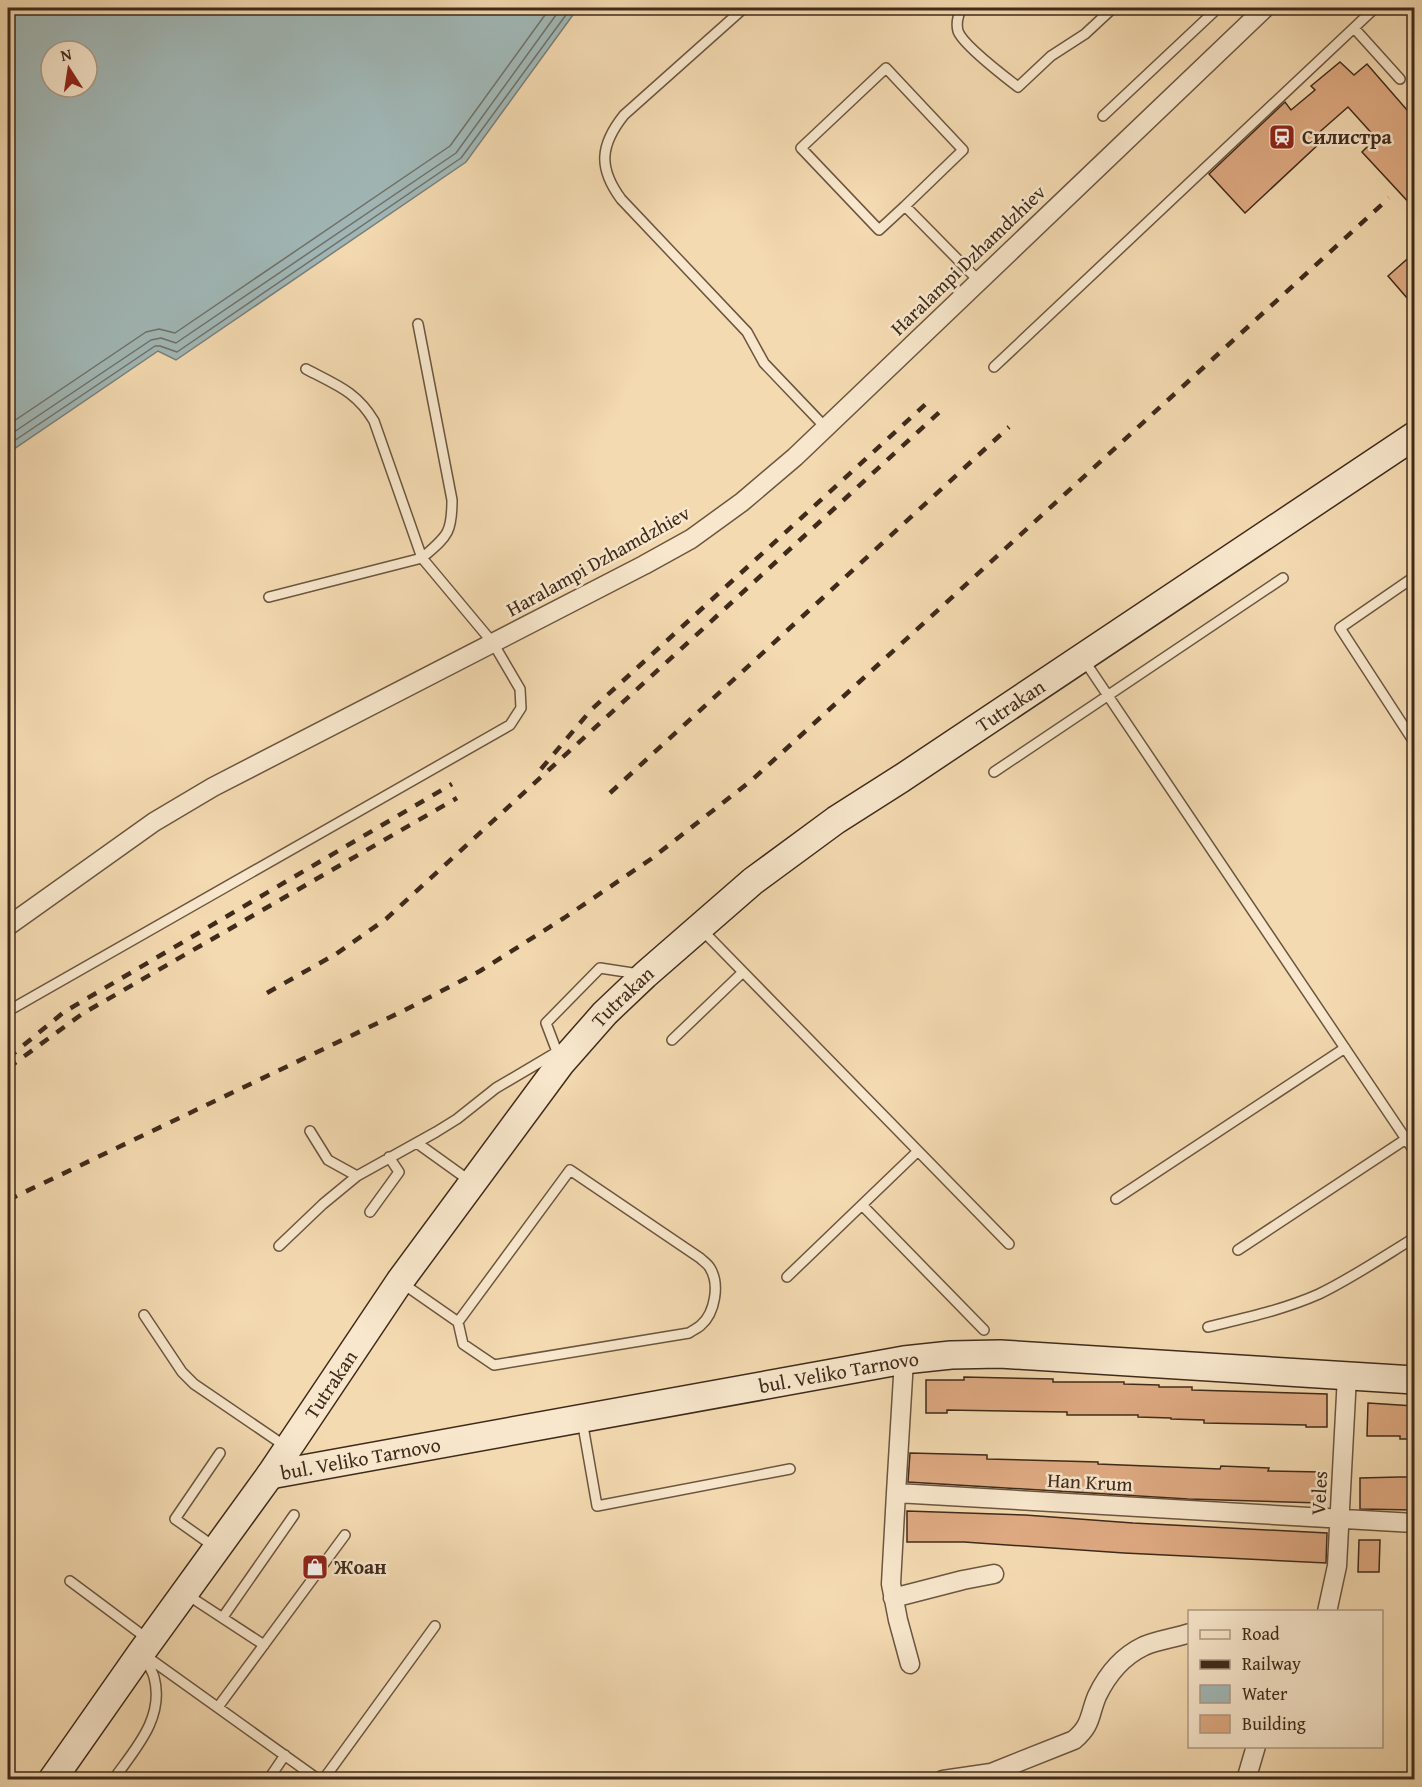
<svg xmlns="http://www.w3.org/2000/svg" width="1422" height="1787" viewBox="0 0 1422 1787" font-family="'Gentium Book Plus',serif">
  <rect width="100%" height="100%" fill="#f4dab1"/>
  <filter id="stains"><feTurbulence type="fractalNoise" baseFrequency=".00333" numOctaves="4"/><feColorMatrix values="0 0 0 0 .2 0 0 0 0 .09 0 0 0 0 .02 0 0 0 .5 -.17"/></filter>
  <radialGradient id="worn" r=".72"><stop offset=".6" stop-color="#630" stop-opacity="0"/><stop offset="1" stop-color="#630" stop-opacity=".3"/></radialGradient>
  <path fill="#a1b8b7" stroke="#7a7f79" stroke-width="1.5" fill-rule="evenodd" d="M8 8H578L466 162 176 360 158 351 8 453ZM51 51H87V87H51Z"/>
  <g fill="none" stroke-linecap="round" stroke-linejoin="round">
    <path stroke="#707169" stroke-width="1.5" d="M8 425 146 332 159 329 175 333 450 146 550 8
      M8 436 151 340 161 338 176 343 456 153 561 8
      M8 445 155 346H160L177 352 461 158 571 8"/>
  </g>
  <path fill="#dfaa82" stroke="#3f2a1b" stroke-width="1.5" d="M1340 62 1354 75 1367 64 1414 118V208L1362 152 1376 138 1348 107 1315 136 1321 142 1245 213 1209 174 1285 102 1291 110 1315 90 1311 86Z
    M1414 253V306L1388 276Z
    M964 1377 1053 1379V1382H1124V1384L1159 1385V1387H1192V1390L1327 1394V1427H1306V1425L1204 1423V1420L1171 1419V1418L1138 1417V1415H1067V1412L947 1410V1413H926V1380H964Z
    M1368 1403 1414 1406V1439H1400V1436H1367Z
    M910 1453 987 1455V1459L1098 1462V1464L1220 1469 1221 1466 1269 1468 1268 1471 1321 1472 1320 1503 1188 1499 908 1482Z
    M1399 1477H1414V1510L1360 1509V1478Z
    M907 1511 1025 1515 1133 1523 1327 1533 1326 1563 1124 1553 964 1542H907Z
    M1359 1540H1380L1379 1572H1358Z"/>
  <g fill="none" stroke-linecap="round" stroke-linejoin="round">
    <defs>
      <path id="lane" d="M744 8 624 115C600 145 598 168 621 199L747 332 764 363 826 428
        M962 8C958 15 956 23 958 31 962 44 1005 77 1018 87L1051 56 1085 34 1113 8
        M1354 28 1400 79
        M1103 116 1218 8
        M905 206 963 150 886 68 801 148 879 230 905 206 979 281
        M994 367 1375 8
        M306 369C336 385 356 391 374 421L422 558C447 536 452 534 452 500L418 324
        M1414 577 1340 628 1414 742
        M1084 660 1414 1151
        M994 772 1283 578
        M702 930 1009 1244
        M8 1011 510 725 521 708 520 689 493 643 422 558 269 597
        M672 1040 743 972
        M559 1057 546 1023 600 968 639 974
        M310 1131 328 1160 357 1176
        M417 1143 470 1181
        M1116 1199 1345 1048
        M862 1205 984 1330
        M370 1212 399 1172 389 1157
        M279 1246 323 1204 357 1176 436 1132 457 1119 496 1088 557 1052
        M1238 1250 1406 1139
        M787 1277 918 1151
        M402 1283 458 1322 570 1170 700 1258C703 1261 708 1264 710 1268 720 1284 715 1313 701 1325 698 1328 693 1330 689 1333L494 1365 463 1344 458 1322
        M144 1315 182 1372 194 1384 285 1446
        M1208 1327C1245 1318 1283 1310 1319 1294 1352 1278 1383 1257 1414 1238
        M582 1420 597 1506 790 1469
        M216 1548 175 1519 220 1453
        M70 1581 141 1634 149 1637
        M186 1594 264 1645
        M223 1617 294 1515
        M143 1654 319 1780
        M218 1707 345 1535
        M113 1780C135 1749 165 1718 154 1677 152 1670 147 1663 143 1656
        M268 1780 285 1755
        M323 1780 435 1626"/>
      <path id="street" d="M8 926 154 822 213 787 644 565 691 539 742 502 795 457 1265 8
        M904 1360 896 1493 1414 1523
        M896 1493 891 1584 898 1620 910 1664
        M893 1598 963 1580 994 1574
        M1327 1612 1337 1566 1347 1376
        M943 1780 991 1773 1074 1740C1092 1725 1089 1715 1097 1696 1107 1675 1123 1656 1144 1646 1158 1640 1175 1638 1190 1633
        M1246 1780 1256 1746"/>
      <g id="secondary">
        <path id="s1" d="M270 1475 904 1360 951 1355 1000 1354 1414 1380"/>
        <path id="s2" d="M52 1780 141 1653 270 1475 400 1281 561 1063 605 1013 645 975 753 881 836 820 902 778 1414 436"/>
      </g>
    </defs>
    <use href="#lane" stroke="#6c5640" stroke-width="12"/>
    <use href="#street" stroke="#6c5640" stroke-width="21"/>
    <use href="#secondary" stroke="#3f2a1b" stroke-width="30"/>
    <use href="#lane" stroke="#f8e7cc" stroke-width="9"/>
    <use href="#street" stroke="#f8e7cc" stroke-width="18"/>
    <use href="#secondary" stroke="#f8e7cc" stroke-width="27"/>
    <path stroke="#3f2a1b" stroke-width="4.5" stroke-dasharray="10 10" stroke-linecap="butt" d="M541 769 591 710 928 402
      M610 793 1009 427
      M267 993 336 954 386 919 944 408
      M8 1058 64 1012 452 784
      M8 1068 82 1014 457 798
      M8 1200 405 1010 480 971 564 918 651 859 752 780 1389 198"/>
  </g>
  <defs>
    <symbol id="station-square" viewBox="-11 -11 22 22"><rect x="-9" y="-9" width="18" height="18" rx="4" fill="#8f2418" stroke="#f8e7cc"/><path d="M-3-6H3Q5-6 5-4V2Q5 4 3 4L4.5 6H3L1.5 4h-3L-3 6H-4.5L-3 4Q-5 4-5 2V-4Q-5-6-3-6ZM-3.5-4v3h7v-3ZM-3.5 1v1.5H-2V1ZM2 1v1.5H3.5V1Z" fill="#fff"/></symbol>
    <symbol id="shop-square" viewBox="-11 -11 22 22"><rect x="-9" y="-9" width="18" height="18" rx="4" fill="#8f2418" stroke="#f8e7cc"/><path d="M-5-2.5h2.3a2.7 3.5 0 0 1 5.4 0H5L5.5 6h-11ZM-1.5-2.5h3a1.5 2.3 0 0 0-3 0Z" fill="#fff"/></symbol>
  </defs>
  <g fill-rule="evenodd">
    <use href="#station-square" x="1267" y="122" width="30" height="30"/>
    <use href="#shop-square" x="300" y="1552" width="30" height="30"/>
  </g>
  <g text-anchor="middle" stroke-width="5" stroke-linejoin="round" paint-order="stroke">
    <g font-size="20" font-weight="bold" fill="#3f2a1b" stroke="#f8e7cc" text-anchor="start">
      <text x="1302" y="144">Силистра</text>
      <text x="334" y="1574">Жоан</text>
    </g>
    <g font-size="20" fill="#3f2a1b" stroke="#f8e7cc">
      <text transform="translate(968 260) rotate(-44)" y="7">Haralampi Dzhamdzhiev</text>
      <text transform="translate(598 561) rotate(-29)" y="7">Haralampi Dzhamdzhiev</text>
      <text dy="7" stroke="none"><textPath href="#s2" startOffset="1456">Tutrakan</textPath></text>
      <text dy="7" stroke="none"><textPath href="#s2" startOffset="970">Tutrakan</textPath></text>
      <text dy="7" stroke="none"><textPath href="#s1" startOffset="578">bul. Veliko Tarnovo</textPath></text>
      <text dy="7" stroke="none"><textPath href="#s2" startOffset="484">Tutrakan</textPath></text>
      <text dy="7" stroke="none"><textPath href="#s1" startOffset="92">bul. Veliko Tarnovo</textPath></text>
      <text transform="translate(1090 1482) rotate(3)" y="7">Han Krum</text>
      <text transform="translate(1319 1493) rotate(-87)" y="7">Veles</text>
    </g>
  </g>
  <rect width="1422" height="1787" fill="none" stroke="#f4dab1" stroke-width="30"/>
  <rect x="9" y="9" width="1404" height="1769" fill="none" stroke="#3f2a1b" stroke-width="3"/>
  <rect x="15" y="15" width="1392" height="1757" fill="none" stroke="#3f2a1b" stroke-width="1.5"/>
  <rect x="1188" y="1610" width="195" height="138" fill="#f8e7cc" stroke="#ae9b85" stroke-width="1.5"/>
  <rect x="1200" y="1630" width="30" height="9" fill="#f8e7cc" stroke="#ae9b85" stroke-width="1.5"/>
  <text x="1242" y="1640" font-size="18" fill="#3f2a1b">Road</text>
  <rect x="1200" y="1660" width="30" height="9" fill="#3f2a1b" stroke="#ae9b85" stroke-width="1.5"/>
  <text x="1242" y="1670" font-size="18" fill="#3f2a1b">Railway</text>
  <rect x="1200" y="1685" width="30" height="18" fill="#a1b8b7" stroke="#ae9b85" stroke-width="1.5"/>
  <text x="1242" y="1700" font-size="18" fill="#3f2a1b">Water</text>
  <rect x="1200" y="1715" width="30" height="18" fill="#dfaa82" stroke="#ae9b85" stroke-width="1.5"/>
  <text x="1242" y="1730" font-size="18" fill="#3f2a1b">Building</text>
  <g transform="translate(69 69) rotate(348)"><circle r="28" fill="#f8e7cc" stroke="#ae9b85" stroke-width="1.5"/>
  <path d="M0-4.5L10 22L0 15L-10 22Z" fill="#8f2418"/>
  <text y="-9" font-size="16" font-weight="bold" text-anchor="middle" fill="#3f2a1b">N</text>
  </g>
  <rect width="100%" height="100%" filter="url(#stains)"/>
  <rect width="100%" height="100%" fill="url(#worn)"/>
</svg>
